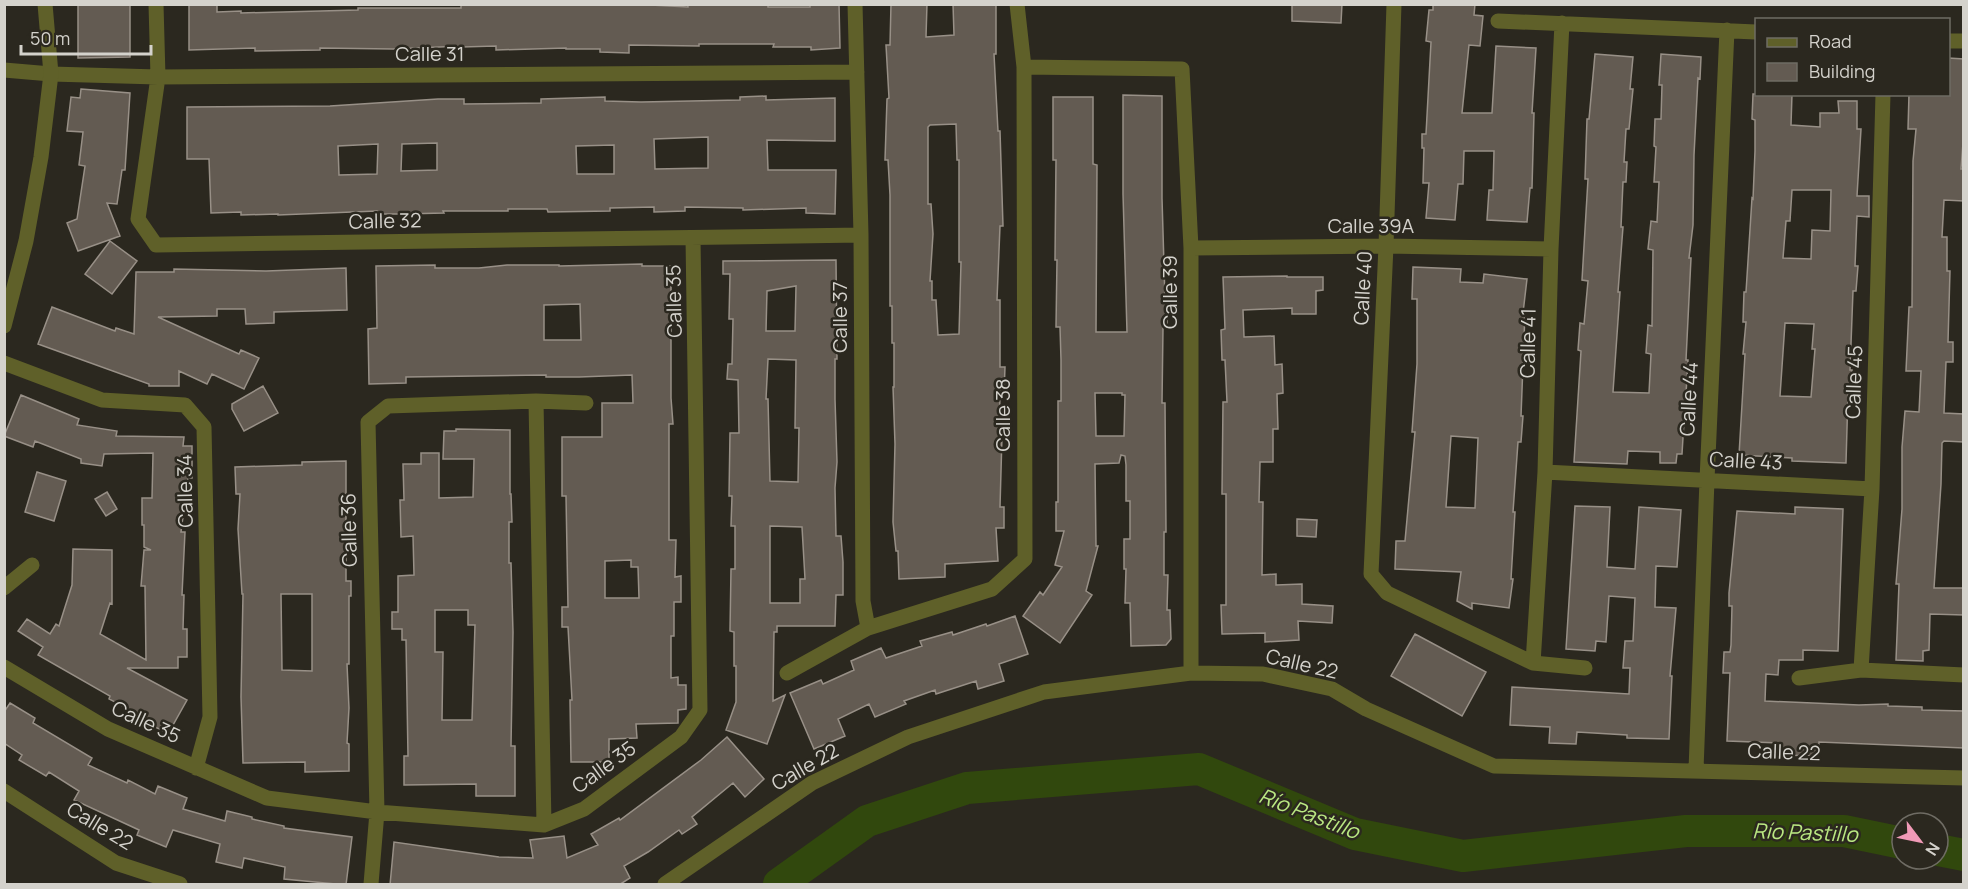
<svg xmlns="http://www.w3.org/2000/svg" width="1968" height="889" viewBox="0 0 1968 889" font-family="Manrope,sans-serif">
  <rect width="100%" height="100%" fill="#2b281f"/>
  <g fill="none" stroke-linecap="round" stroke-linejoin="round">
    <path stroke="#31480d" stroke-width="32" d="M1938 850 1964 855
      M779 884 867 821 967 788 1199 769 1355 834 1463 856 1686 831H1844L1902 843"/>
  </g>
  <path fill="#635b52" stroke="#989087" stroke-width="1.5" fill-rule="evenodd" d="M78 4H130V57L78 58Z
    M189 4H217V12L241 11V13L358 10V8H461V4H631L688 7V4H768V7H810V4H839L840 48 811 50V47H773L774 44H699V46L629 45V53L600 52V49H566V48L496 50V46L462 47V46L393 49 320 48V50L255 51V48L189 50Z
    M891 4H927L926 37 954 35 953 4H996V54H994L998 131H1000L1003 226H1000L997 300H1000V367H1005L1004 394H1000L999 436H1002L1000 507H1004V528H996L998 561 945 564V577L899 579 898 551H896L893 522 895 444 893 387H894V343H892V306H890V195L888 160H885L887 99 889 98 886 45H890ZM956 124 957 160H959V262H961L959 334 938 335 936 300H932V281H930L933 234 931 204H928V127L930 125Z
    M1292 4H1342L1341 23 1292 21Z
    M1433 4H1475L1474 15 1483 16 1480 46 1469 45 1462 113H1492L1496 46 1536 48 1532 113H1534L1532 188H1530L1527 222 1487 220 1489 190H1493L1494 151H1464L1463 184H1458L1455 220 1426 218 1429 183H1423L1424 148H1422V134H1426L1431 42 1426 41 1429 10H1433Z
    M1595 54 1633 57 1630 89H1633L1629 129H1626L1624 162H1627L1626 182H1623L1621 227H1623L1618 292H1620L1613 392 1649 393 1651 354 1646 353 1648 325 1652 326 1653 250 1648 249 1651 221 1657 222 1659 182H1654L1656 147 1654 146 1655 119H1661L1662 85H1659L1661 54 1701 57 1700 79 1698 78 1694 155 1693 225 1689 258H1691L1686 360H1688L1686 394 1689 395 1687 421H1684L1682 454H1677L1676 463H1660V452L1628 451 1627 464 1574 462 1581 351 1578 350 1580 323 1584 324 1588 281 1582 280 1588 179H1585L1587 119H1589Z
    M1948 58 1964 59V130L1961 169H1964V201L1944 200 1942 237H1947V271H1950L1948 342H1953V362H1946L1944 413 1964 414V442L1944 441 1942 443 1941 484 1934 588H1964V615L1930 614 1929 650 1923 651V661L1896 660 1899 584H1896L1902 509V447L1905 411 1919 412 1921 371H1906L1909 307H1912L1913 161 1916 129H1908L1909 94H1948Z
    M81 89 130 93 125 170H122L117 204 107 203 120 236 78 251 67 223 77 219 85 166 79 165 83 132 67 131 71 97 80 98Z
    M1753 94H1792L1791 125 1820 127V113H1839L1838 101H1857V129H1861L1857 196H1869V217L1857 216 1855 266H1858L1856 291H1853L1850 370H1852L1850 394H1848L1846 463 1792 461V458L1739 455 1745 354H1743L1746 322H1743L1744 292H1746L1752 198 1753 199 1755 151V120L1752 119ZM1792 190H1831L1830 231 1812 230 1811 259 1783 258 1786 221H1790ZM1785 323 1814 324 1812 349H1815L1811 397 1780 396Z
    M1123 95 1162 96V198L1165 299H1167V328H1163L1162 403H1165L1166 532H1164V575H1168L1167 610H1170L1171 639 1166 645 1131 646 1130 603H1125L1126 569H1124V539H1130V501H1126V465L1125 456 1121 455 1119 463 1095 464 1096 546H1098L1086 591 1092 595 1060 643 1023 616 1040 592 1043 595 1062 567 1055 565 1064 531H1056V502H1058V401H1061V360L1060 327H1056L1057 260H1055L1056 160H1053V97H1093V164L1097 165 1096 332H1127L1123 194ZM1095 393H1122V395H1125L1124 436H1096Z
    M766 96V100L835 98V141L767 140 768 170H836L835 214 806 213V208L743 210V208L685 207V211L654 212V207L610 208V211L548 212 547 209H508V211H443L444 213 402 214H377V211L278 215V214L241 215V212L211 213 209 159H187V107L330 106 438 99H464V104L541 103V99L605 97V101L641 102 740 100V97ZM708 137V168L655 169 654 139ZM437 143V170L401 171 402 144ZM378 144 377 174 339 175 338 146ZM614 145V174H577L576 146Z
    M110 241 137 261 112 294 85 274Z
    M836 260 837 359H835V399L837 462 835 488 836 536H841L843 562V595H836L835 626H777V632H774L773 701 785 695 767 744 726 730 736 702V666H734V632L730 631 731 569H735V526H731L732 496H729L730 433H739L738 380 727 379 728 364H732L733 319H729L730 274H723V261ZM796 286 795 331H766L767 291ZM768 359 796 360 795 428H799L798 482 770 481 768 399H766ZM770 526 802 527 805 579H800V603H770Z
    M642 264V266H671V398L673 424H669V540H676L675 577 681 576V602H674V636H671V678L678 677V685H686V709L678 710V723L636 724 637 738 609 739V762H571L570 700H572L570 663 568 627H562V607H568L566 496H562V437H602V403H633L632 375 579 377H546V375L406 377V383L369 384 368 329 377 328 376 266 435 265V268H479L507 265H559V266ZM580 304 581 340H544V305ZM631 560V567H638L639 598H605V561Z
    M1413 267 1461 269 1460 282 1483 283 1484 274 1527 279 1523 313H1525L1521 416H1523L1521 442H1518L1513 512H1515L1511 579H1513L1509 608 1472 603V609L1457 601 1461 572 1395 569 1396 541H1405L1415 432H1412L1417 364V299H1412ZM1451 436 1478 438 1475 508 1446 507Z
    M346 268 347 310 274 312V323L246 324 245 309H217V316L158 317 239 354 241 350 259 358 244 389 212 374 207 384 179 371V386H149V384L38 344 52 307 115 331 116 328 134 334 136 272H174V269L266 271Z
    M1287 276V277H1323V290L1316 291V314H1292V308L1243 310 1244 337 1274 336 1275 365 1282 364 1283 393 1277 394 1278 429H1273V462H1260L1259 502H1263L1262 575 1276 574V585L1302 584V604L1333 606 1332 623 1298 621 1299 640 1265 642V633L1222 634 1221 605H1226V494H1222L1223 402H1227L1225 360H1222L1221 330 1225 329 1223 277Z
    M263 386 278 413 244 431 232 409V404Z
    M21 395 79 419 77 425 117 431 116 436 184 437 183 446H192V478H188L181 532H185L182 595H184L183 629H187V657H178V668H127L187 700 168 734 137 717 138 714 109 699 110 696 38 655 43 647 18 631 27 619 50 634 56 624 59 626 72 585 73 549 112 550V604L110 603 100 634 146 660 145 586H141L144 550H151L144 547V525H142V498H152L153 453 104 454 102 466 81 463V459L35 441 33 447 4 436Z
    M456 429 510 430V494H511L512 522H509V563H511L513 632 511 746H515V796H476V784L404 785V756H408L406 640H402V629H392V612H398V576L414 575 413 536 401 537 400 500H404L403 464H421V453H439V498L473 497 474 459H443L444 431H456ZM435 610H468V625H475L472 720H442L443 652H435Z
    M346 461V581H351V596H349V664H347L349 708 347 743 349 744V771L305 772V762L243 763 241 697 243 594H242L238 529 240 494H236L235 467 302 465V462ZM281 594H312V671L282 670Z
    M37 472 66 481 54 521 25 512Z
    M107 492 117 509 106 516 95 499Z
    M1575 506 1610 507 1607 567 1635 569 1639 507 1681 510 1677 567 1656 566 1655 607 1676 608 1670 676H1672L1669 739 1627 738V735L1577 732 1576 744 1549 743 1550 727 1510 725 1512 687 1629 694 1630 668H1623L1625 641H1633L1635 598 1609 596 1606 642 1596 641 1595 651 1566 649Z
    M1795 507 1843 509 1838 651 1803 650V660H1779L1778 675 1766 674 1765 701 1859 705 1888 704V706L1922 707V710L1964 711V748L1819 742 1818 756 1780 755 1781 743 1727 741 1730 673H1723L1724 652H1730L1731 645 1732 606H1729V593L1737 511 1795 514Z
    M1297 519 1317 520 1316 537 1297 536Z
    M1015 616 1028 654 999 664 1004 681 978 689 976 681 936 694 935 690 904 701 906 704 875 717 869 704 838 719 845 736 814 749 790 693 821 680 823 684 854 670 851 661 881 648 886 658 922 646 920 641 952 632 953 635 986 624 987 626Z
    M1415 634 1486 672 1462 716 1391 676Z
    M10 703 35 718 33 723 92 758 88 765 127 783 128 780 155 794 158 786 187 798 183 809 225 821 227 811 252 817V819L284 826V828L352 837 346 885 284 879 285 867 244 858 242 868 216 862 220 844 173 830 166 847 137 835 139 830 74 800 79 791 49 772 46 776 19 760 22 755 4 743V712Z
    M727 737 764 779 745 797 733 783 692 817 697 824 682 834 679 830 648 852 624 866 630 878 619 885H390L394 842 499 857 533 858 530 840 564 836 567 858 598 845 591 834 619 818 620 820 701 760Z"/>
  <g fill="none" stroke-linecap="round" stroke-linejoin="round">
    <path stroke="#5f6029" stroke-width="15" d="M156 4 158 77 138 219 156 245 861 235
      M855 4 861 235 863 601 868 628
      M1394 4 1386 246 1371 574 1387 593 1533 663 1585 668
      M1498 21 1756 32
      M1948 41H1964
      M1024 67 1182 69 1191 248V673
      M4 70 51 74 158 77 857 72
      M1191 248 1386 246 1551 249
      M4 363 102 400 185 405 204 427 210 717 196 768
      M536 401 544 825
      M1545 472 1872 489
      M4 588 32 565
      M1533 663 1545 472 1551 249 1562 23
      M4 667 108 729 267 798 377 812 544 825 584 809 681 737 700 710 693 238
      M1861 670 1872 489 1883 94
      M787 673 868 628 992 589 1025 559 1024 67 1017 4
      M1799 678 1861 670 1964 675
      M1696 770 1707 480 1727 30
      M4 791 116 863 180 884
      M371 884 377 812 368 422 388 406 536 401 586 403
      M665 884 812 783 908 737 1044 692 1191 673 1263 674 1332 689 1366 709 1494 766 1964 778"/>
    <path stroke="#5f6029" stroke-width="15" d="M4 326 26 241 41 157 51 74 45 4"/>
  </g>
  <g text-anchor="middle" stroke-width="5" stroke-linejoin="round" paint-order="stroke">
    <g font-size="20" fill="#d4d2cc" stroke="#2b281f">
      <text x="430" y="61">Calle 31</text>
      <text transform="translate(385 221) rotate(-1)" y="7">Calle 32</text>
      <text x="1371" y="233">Calle 39A</text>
      <text transform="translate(1363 288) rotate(-87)" y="7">Calle 40</text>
      <text transform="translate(1170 292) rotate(-90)" y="7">Calle 39</text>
      <text transform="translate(674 301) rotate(-91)" y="7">Calle 35</text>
      <text transform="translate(840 317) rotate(-90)" y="7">Calle 37</text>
      <text transform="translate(1528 343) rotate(-89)" y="7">Calle 41</text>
      <text transform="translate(1854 382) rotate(-88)" y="7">Calle 45</text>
      <text transform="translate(1689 399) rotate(-87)" y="7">Calle 44</text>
      <text transform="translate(1003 415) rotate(-90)" y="7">Calle 38</text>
      <text transform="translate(1746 461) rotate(3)" y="7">Calle 43</text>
      <text transform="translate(185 491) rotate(-91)" y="7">Calle 34</text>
      <text transform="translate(349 530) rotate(-91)" y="7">Calle 36</text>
      <text transform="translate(1302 664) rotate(13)" y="7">Calle 22</text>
      <text transform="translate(146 722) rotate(25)" y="7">Calle 35</text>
      <text transform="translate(1784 752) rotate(2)" y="7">Calle 22</text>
      <text transform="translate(604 767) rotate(-36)" y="7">Calle 35</text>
      <text transform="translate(805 767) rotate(-30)" y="7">Calle 22</text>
      <text transform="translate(100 826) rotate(31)" y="7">Calle 22</text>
    </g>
    <g font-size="21" font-style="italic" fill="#bae882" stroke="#2b281f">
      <text transform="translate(1309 814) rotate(21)" y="7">Río Pastillo</text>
      <text transform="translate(1805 833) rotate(2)" y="7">Río Pastillo</text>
    </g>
  </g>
  <rect width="1968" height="889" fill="none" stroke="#d4d2cc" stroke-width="12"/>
  <rect x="1755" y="18" width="195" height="78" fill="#2b281f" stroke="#6f6c64" stroke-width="1.5"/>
  <rect x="1767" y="38" width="30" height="9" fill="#5f6029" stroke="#6f6c64" stroke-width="1.5"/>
  <text x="1809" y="48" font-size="18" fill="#d4d2cc">Road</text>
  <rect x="1767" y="63" width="30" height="18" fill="#635b52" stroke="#6f6c64" stroke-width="1.5"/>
  <text x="1809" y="78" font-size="18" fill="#d4d2cc">Building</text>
  <g transform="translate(1920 841) rotate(122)"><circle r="28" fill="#2b281f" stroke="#6f6c64" stroke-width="1.5"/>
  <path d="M0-4.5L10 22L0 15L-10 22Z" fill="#f09ab7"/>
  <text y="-9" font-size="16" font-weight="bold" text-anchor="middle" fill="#d4d2cc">N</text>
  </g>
  <path d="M21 45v9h130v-9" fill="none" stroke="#d4d2cc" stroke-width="3"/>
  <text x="30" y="45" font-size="18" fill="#d4d2cc" stroke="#2b281f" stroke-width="4.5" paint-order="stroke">50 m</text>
</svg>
